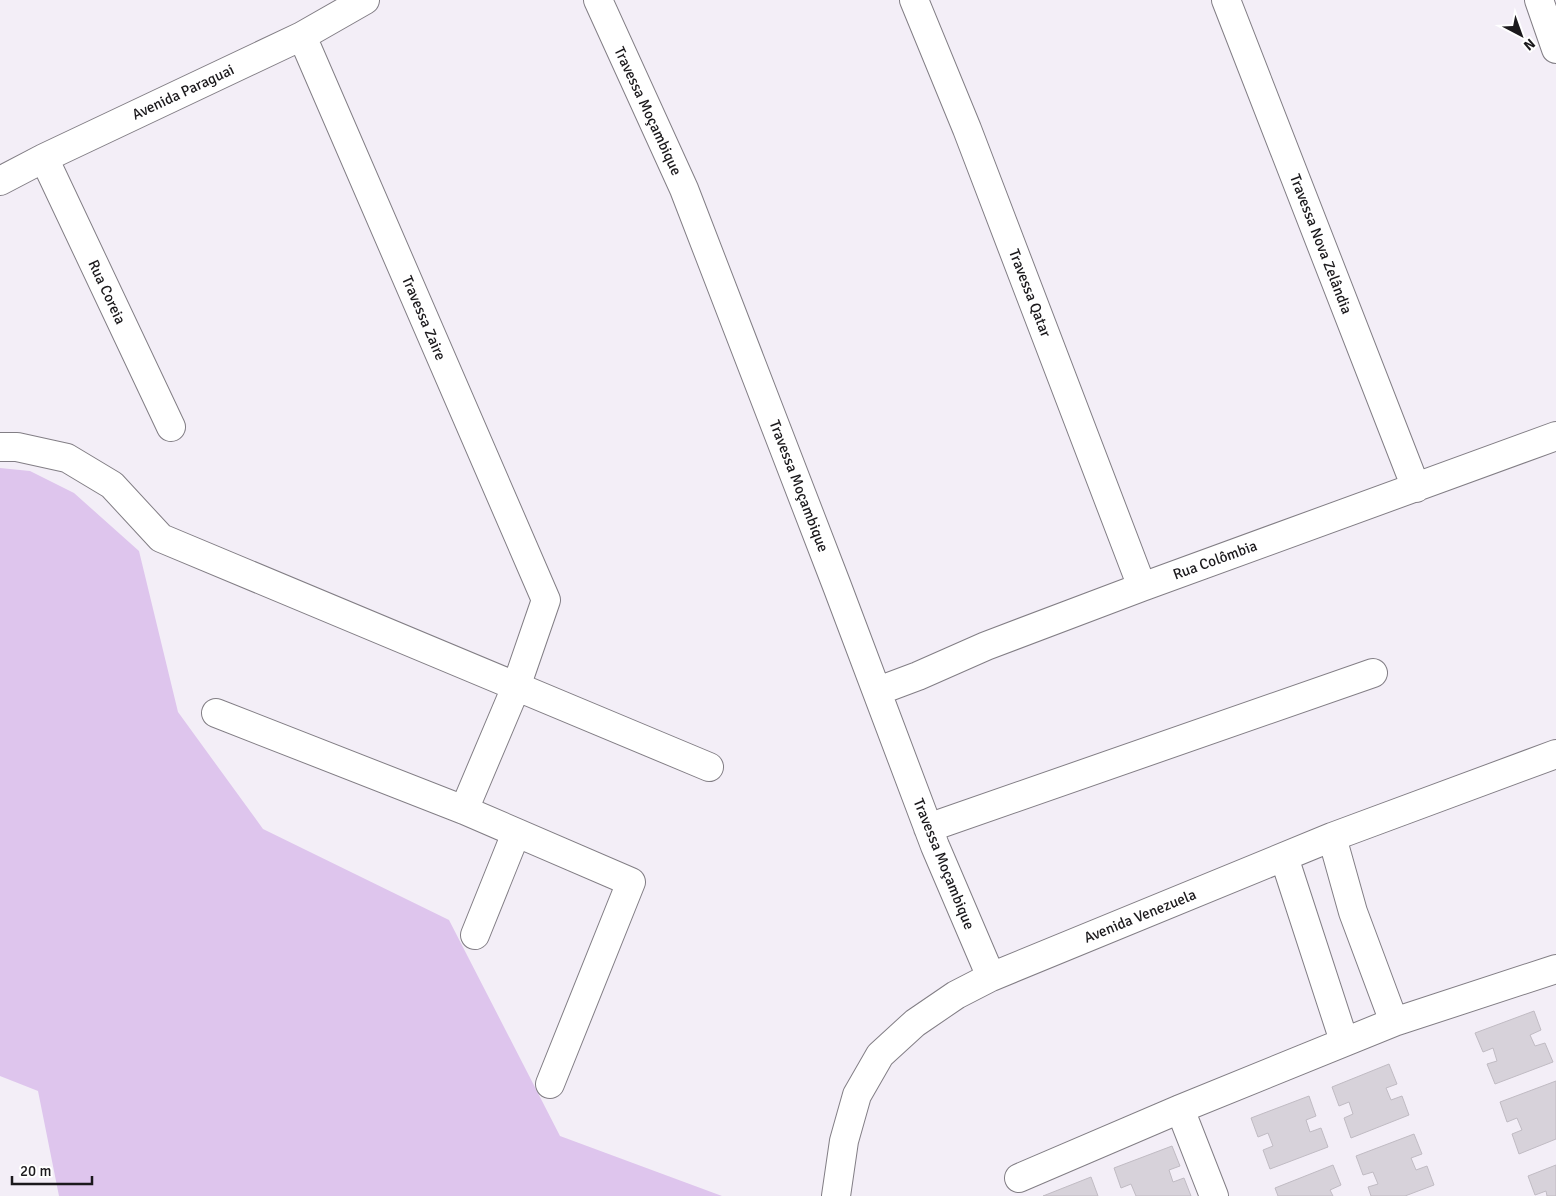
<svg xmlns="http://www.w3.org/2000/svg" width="1556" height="1196" viewBox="0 0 1556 1196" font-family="Signika,sans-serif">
  <rect width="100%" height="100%" fill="#f3eef7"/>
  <path fill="#dec5ed" d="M0 468 30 471 74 493 139 551 178 712 263 829 449 920 560 1136 722 1196H59L38 1091 0 1076Z"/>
  <path fill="#d7d2da" stroke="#c0bbc3" d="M1534 1011 1541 1030 1530 1035 1535 1046 1545 1043 1553 1062 1495 1084 1487 1064 1497 1061 1493 1048 1483 1052 1475 1033Z
    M1389 1064 1397 1084 1386 1088 1391 1100 1402 1096 1409 1115 1351 1138 1344 1118 1353 1114 1349 1102 1339 1106 1332 1087Z
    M1556 1081V1139L1519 1154 1512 1134 1522 1130 1517 1118 1507 1122 1500 1102Z
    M1309 1096 1316 1116 1306 1120 1310 1132 1321 1128 1328 1147 1270 1169 1263 1150 1273 1146 1268 1133 1258 1137 1251 1118Z
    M1414 1134 1422 1154 1411 1158 1416 1170 1427 1166 1434 1185 1405 1196H1371L1368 1187 1378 1184 1373 1172 1363 1175 1356 1156Z
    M1172 1146 1180 1166 1169 1170 1173 1182 1184 1178 1191 1196H1136L1131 1184 1121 1188 1114 1168Z
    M1333 1165 1341 1185 1330 1190 1333 1196H1278L1275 1188Z
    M1556 1165V1196H1547L1546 1191 1535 1195 1528 1176Z
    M1091 1177 1098 1196H1043Z"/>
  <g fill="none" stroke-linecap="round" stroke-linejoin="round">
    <defs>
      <path id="minor" d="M598 0 684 189 837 586 935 846 991 977
        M914 0 967 129 1142 587
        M1226 0 1416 488
        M1539 0 1556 49
        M302 36 546 600 516 687 464 810
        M44 158 171 427
        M0 181 44 158 302 36 365 0
        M0 447H17L67 458 112 485 161 538 709 767
        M878 691 918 676 986 646 1142 587 1556 436
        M216 713 464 810 631 882 550 1084
        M928 828 1373 673
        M1332 837 1353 912 1394 1022
        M1284 857 1344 1041
        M475 935 516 833
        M1180 1109 1214 1196
        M1019 1178 1180 1109 1394 1022 1556 969
        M836 1196 844 1141 857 1095 880 1055 915 1023 956 995 991 977 1332 837 1556 754"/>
    </defs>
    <use href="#minor" stroke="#827e85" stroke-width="30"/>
    <use href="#minor" stroke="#fff" stroke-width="28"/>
  </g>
  <g text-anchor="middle" stroke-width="4.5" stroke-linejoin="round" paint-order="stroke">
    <g font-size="15" fill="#1b191c" stroke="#fff">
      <text transform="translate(183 92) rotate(-25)" y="5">Avenida Paraguai</text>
      <text transform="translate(648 111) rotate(65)" y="5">Travessa Moçambique</text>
      <text transform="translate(1321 244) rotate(69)" y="5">Travessa Nova Zelândia</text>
      <text transform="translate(107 292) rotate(65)" y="5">Rua Coreia</text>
      <text transform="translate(1030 293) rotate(69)" y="5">Travessa Qatar</text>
      <text transform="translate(424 318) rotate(67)" y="5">Travessa Zaire</text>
      <text transform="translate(799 486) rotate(69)" y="5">Travessa Moçambique</text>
      <text transform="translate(1215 560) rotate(-20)" y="5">Rua Colômbia</text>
      <text transform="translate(944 864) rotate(68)" y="5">Travessa Moçambique</text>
      <text transform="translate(1140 916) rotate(-22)" y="5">Avenida Venezuela</text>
    </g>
  </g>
  <g transform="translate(1521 35) rotate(139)" stroke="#ffffff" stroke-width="4" paint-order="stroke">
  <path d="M0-4L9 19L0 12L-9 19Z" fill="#1b191c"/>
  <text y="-8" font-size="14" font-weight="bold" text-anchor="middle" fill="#1b191c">N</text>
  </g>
  <path d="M12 1176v8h80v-8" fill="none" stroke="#1b191c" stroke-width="2.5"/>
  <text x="20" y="1176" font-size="15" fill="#1b191c" stroke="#ffffff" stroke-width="4" paint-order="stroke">20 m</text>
</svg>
